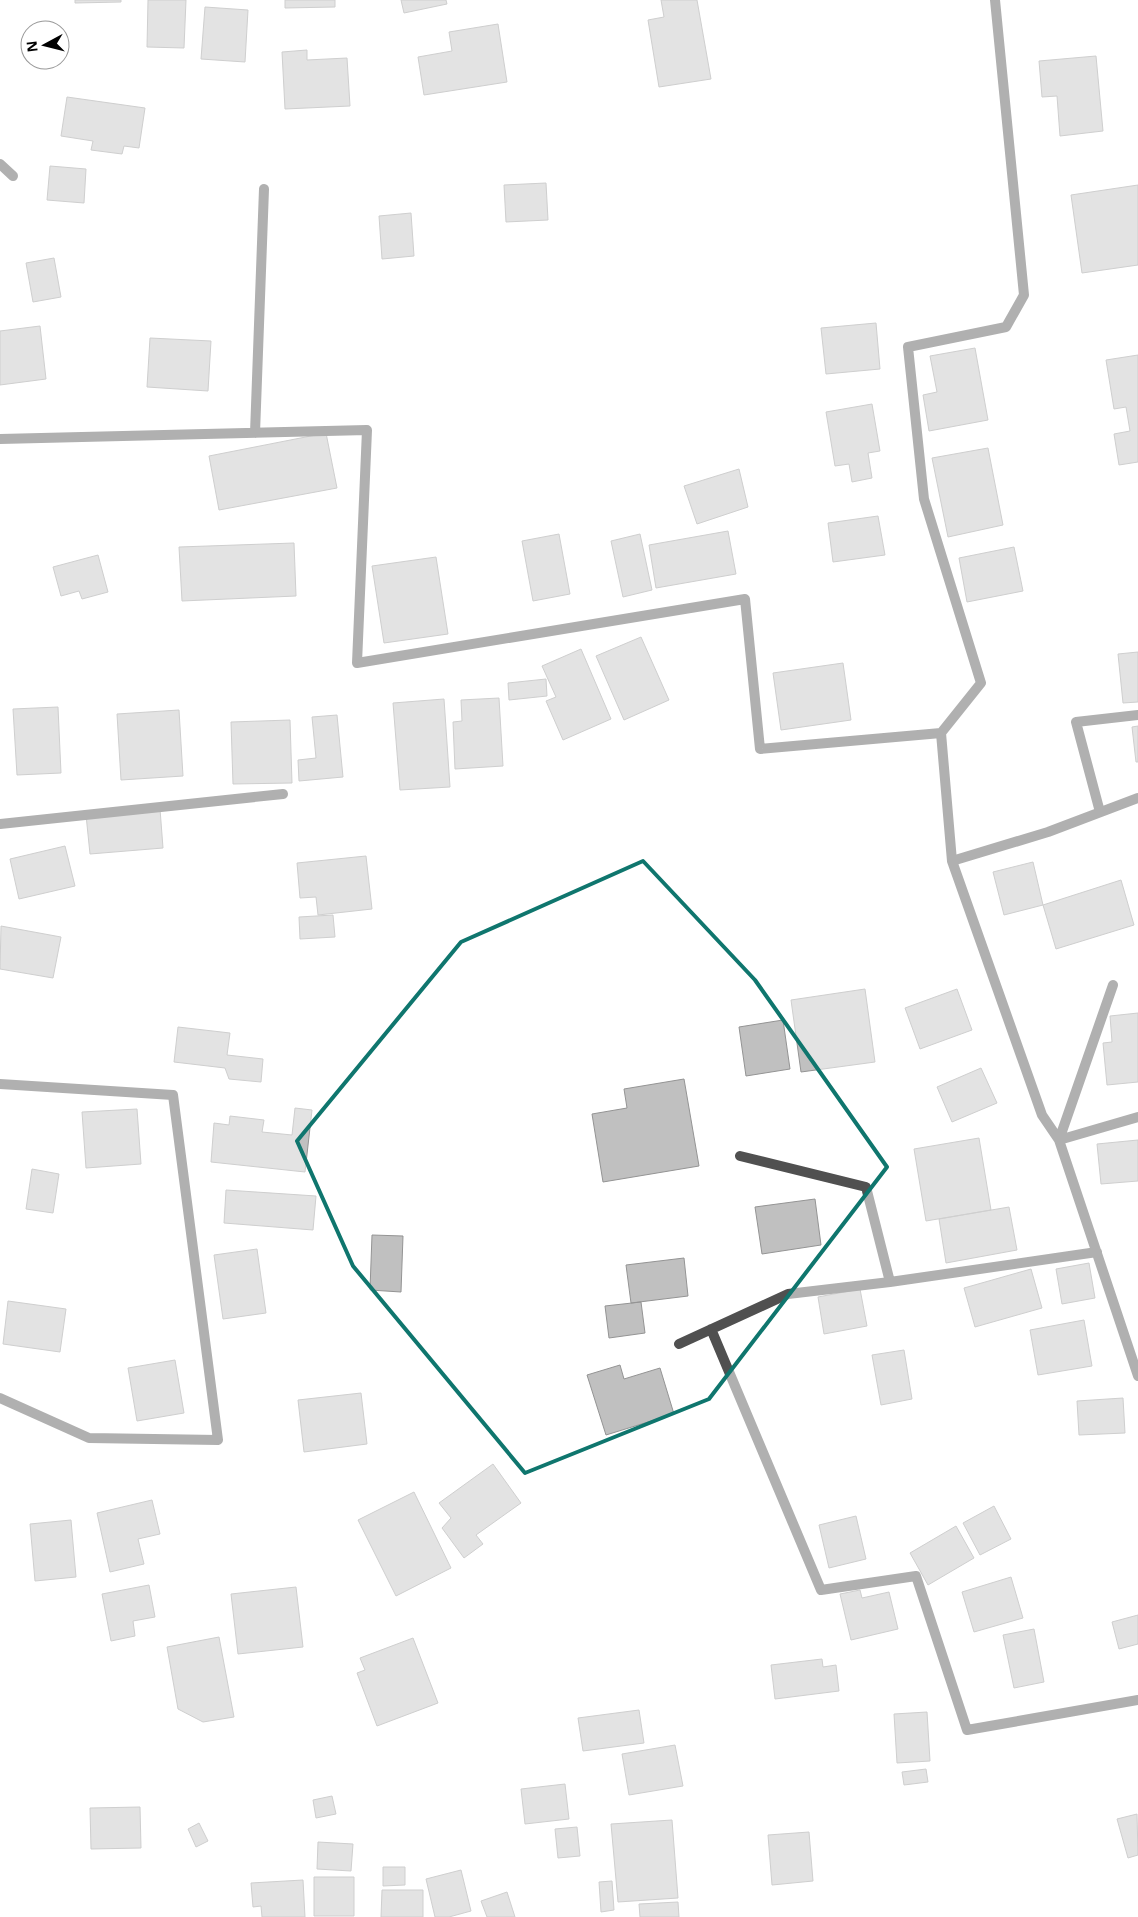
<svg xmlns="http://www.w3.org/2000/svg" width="1138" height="1917" viewBox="0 0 1138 1917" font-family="'Open Sans',sans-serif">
  <rect width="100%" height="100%" fill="#fff"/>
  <path fill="#c0c0c0" stroke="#949494" d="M75 0H121V2L75 3Z
    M148 0H186L184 48 147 47Z
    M285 0H335V7L285 8Z
    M401 0H446L447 4 404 13Z
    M661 0H697L711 79 659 87 648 20 664 17Z
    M205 7 248 10 245 62 201 59Z
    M498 24 507 82 424 95 418 57 452 51 449 32Z
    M307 50V60L347 58 350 106 285 109 282 52Z
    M1096 56 1103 131 1060 136 1057 96 1042 97 1039 61Z
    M67 97 145 108 139 148 124 146 122 154 91 150 93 141 61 136Z
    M50 166 86 169 84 203 47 200Z
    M546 183 548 220 506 222 504 185Z
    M1138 185V265L1082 273 1071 195Z
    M411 213 414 256 382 259 379 216Z
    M54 258 61 297 33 302 26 263Z
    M876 323 880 369 826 374 821 328Z
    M40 326 46 379 0 385V331Z
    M150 338 211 341 208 391 147 387Z
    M975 348 988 420 929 431 923 395 937 392 930 356Z
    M1138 355V462L1119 465 1114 434 1130 431 1126 407 1114 409 1106 360Z
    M872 404 880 451 868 453 872 478 852 482 849 464 835 466 826 412Z
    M326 433 337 488 219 510 209 456Z
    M988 448 1003 525 948 537 932 458Z
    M739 469 748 507 697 524 684 486Z
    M878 516 885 555 833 562 828 523Z
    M728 531 736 574 656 588 649 545Z
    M559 534 570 594 533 601 522 541Z
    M640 534 652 590 623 597 611 541Z
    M294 543 296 596 182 601 179 547Z
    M1014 547 1023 591 967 602 959 558Z
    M98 555 108 592 82 599 79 591 61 596 53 567Z
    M436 557 448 634 384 643 372 566Z
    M641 637 669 700 624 720 596 656Z
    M581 649 611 719 563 740 546 701 556 697 542 666Z
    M1138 652V702L1123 703 1118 654Z
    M843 663 851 720 781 730 773 673Z
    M546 679 547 696 509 700 508 683Z
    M499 698 503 766 455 769 453 722 462 721 461 700Z
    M444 699 450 787 400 790 393 703Z
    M58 707 61 773 17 775 13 709Z
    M179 710 183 776 121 780 117 714Z
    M337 715 343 777 299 781 298 760 316 758 312 717Z
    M290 720 292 783 233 784 231 722Z
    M1138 726V762H1136L1132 727Z
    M160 809 163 848 90 854 86 815Z
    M65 846 75 886 19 899 10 859Z
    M366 856 372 909 318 915 316 897 300 898 297 863Z
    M1033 862 1043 905 1004 915 993 872Z
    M1121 880 1134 925 1056 949 1043 905Z
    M333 915 335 937 300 939 299 917Z
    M1 926 61 937 53 978 0 969Z
    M865 989 875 1062 801 1072 791 1000Z
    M957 989 972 1030 920 1049 905 1008Z
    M1138 1013V1082L1107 1085 1103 1043 1112 1042 1110 1016Z
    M783 1020 790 1069 746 1076 739 1027Z
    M178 1027 230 1033 227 1055 263 1059 261 1082 229 1079 225 1068 174 1062Z
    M981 1068 997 1103 952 1122 937 1087Z
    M684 1079 699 1166 603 1182 592 1114 627 1108 624 1089Z
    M295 1108 312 1110 305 1172 211 1162 214 1123 229 1125 230 1116 264 1120 262 1132 292 1135Z
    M137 1109 141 1164 86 1168 82 1112Z
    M979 1138 991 1210 926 1221 914 1149Z
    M1138 1140V1181L1101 1184 1097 1144Z
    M32 1169 59 1174 53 1213 26 1209Z
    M226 1190 316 1196 313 1230 224 1223Z
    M815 1199 821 1245 762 1254 755 1207Z
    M1009 1207 1017 1250 946 1263 939 1219Z
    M372 1235 403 1236 401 1292 370 1290Z
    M257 1249 266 1313 223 1319 214 1255Z
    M684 1258 688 1296 631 1303 626 1265Z
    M1089 1263 1095 1298 1062 1304 1056 1269Z
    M1031 1269 1042 1308 975 1327 964 1288Z
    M860 1289 867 1326 824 1334 818 1297Z
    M8 1301 66 1309 60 1352 3 1344Z
    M641 1302 645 1333 609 1338 605 1306Z
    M1084 1320 1092 1366 1038 1375 1030 1330Z
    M904 1350 912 1399 881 1405 872 1355Z
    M175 1360 184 1413 137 1421 128 1368Z
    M620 1365 624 1379 660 1368 674 1414 606 1435 587 1375Z
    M361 1393 367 1444 304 1452 298 1400Z
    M1123 1398 1125 1433 1079 1435 1077 1401Z
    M493 1464 521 1503 476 1535 483 1544 464 1558 442 1528 451 1518 439 1503Z
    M414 1492 451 1568 396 1596 358 1520Z
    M152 1500 160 1534 138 1539 144 1564 110 1572 97 1513Z
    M994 1506 1011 1539 980 1555 963 1523Z
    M856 1516 866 1559 829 1568 819 1525Z
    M71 1520 76 1577 35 1581 30 1524Z
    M956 1526 974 1558 928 1585 910 1553Z
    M1011 1577 1023 1618 974 1632 962 1592Z
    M149 1585 155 1617 133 1621 135 1636 111 1641 102 1594Z
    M296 1587 303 1647 238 1654 231 1594Z
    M860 1590 862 1598 889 1592 898 1629 851 1640 840 1594Z
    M1138 1615V1644L1119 1649 1112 1622Z
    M1034 1629 1044 1682 1014 1688 1003 1635Z
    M219 1637 234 1717 203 1722 178 1709 167 1647Z
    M413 1638 438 1703 377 1726 357 1673 365 1670 360 1658Z
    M822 1659 823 1667 836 1665 839 1691 775 1699 771 1665Z
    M639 1710 644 1743 583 1751 578 1718Z
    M927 1712 930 1761 897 1763 894 1714Z
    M675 1745 683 1786 629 1795 622 1754Z
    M926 1769 928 1782 904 1785 902 1772Z
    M565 1784 569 1819 525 1824 521 1789Z
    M332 1796 336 1814 316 1818 313 1800Z
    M140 1807 141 1848 91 1849 90 1808Z
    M1137 1814 1138 1855 1128 1858 1117 1819Z
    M672 1820 678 1898 618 1902 611 1824Z
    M199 1823 208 1841 196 1847 188 1829Z
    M577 1827 580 1856 558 1858 555 1829Z
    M809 1832 813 1881 772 1885 768 1835Z
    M318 1842 353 1844 351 1871 317 1869Z
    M383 1867H405V1885L383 1886Z
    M461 1870 471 1911 449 1917H435L426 1879Z
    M314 1877H354V1916H314Z
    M303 1880 305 1917H262L261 1906 253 1907 251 1883Z
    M612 1881 614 1910 601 1912 599 1882Z
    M382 1890H423V1917H381Z
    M507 1892 515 1917H487L481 1901Z
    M678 1902 679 1917H640L639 1904Z"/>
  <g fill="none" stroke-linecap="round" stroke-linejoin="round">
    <path stroke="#505050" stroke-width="10" d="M995 0 1024 295 1006 327 908 347 924 499 981 683 941 733 952 861 1042 1115 1059 1140 1138 1376
      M0 164 13 176
      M255 433 264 189
      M0 439 367 430 357 663 745 599 760 749 941 733
      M1100 812 1076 722 1138 715
      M0 824 283 794
      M952 861 1048 832 1138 798
      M0 1084 173 1095 218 1440 89 1438 0 1398
      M1059 1140 1113 985
      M1059 1140 1138 1117
      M740 1156 866 1187 890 1282
      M711 1329 821 1590 916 1576 967 1730 1138 1700
      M679 1344 788 1294 890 1282 1097 1252"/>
  </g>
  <path d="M0 0H1138V1917H0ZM643 861 755 980 887 1167 709 1399 525 1473 353 1266 297 1141 461 942Z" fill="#fff" fill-opacity=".55" fill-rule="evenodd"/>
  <path fill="none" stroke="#0f766e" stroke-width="4" stroke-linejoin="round" d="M643 861 755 980 887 1167 709 1399 525 1473 353 1266 297 1141 461 942Z"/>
  <g transform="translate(45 45) rotate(263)"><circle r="24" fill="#ffffff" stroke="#999999"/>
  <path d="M0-4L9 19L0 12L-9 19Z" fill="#000000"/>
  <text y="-8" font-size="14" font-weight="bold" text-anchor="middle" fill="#000000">N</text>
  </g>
</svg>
